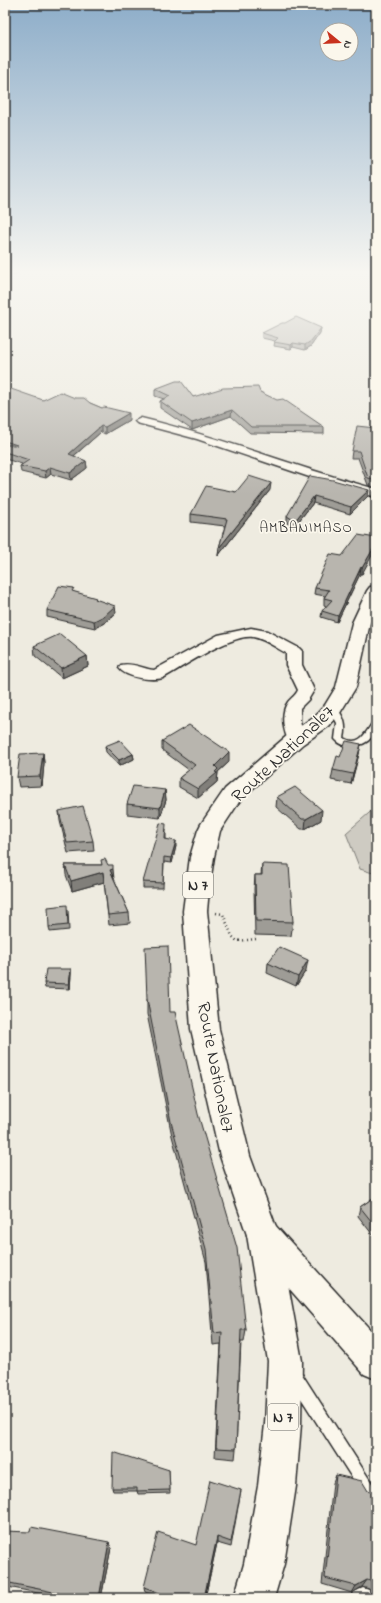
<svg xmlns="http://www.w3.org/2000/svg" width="381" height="1603" viewBox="0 0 381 1603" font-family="'Indie Flower',sans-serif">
  <rect width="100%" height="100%" fill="#eeebe0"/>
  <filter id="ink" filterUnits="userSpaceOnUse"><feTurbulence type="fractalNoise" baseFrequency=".025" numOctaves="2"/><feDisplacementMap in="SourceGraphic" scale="8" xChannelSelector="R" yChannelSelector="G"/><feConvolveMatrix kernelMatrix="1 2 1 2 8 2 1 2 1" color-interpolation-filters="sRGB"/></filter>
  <g filter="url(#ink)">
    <path fill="#cecbc2" stroke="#7c7b76" d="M376 807V874L360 869 346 833Z"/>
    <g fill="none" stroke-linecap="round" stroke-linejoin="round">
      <defs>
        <path id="service" d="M333 706 336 707C344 717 347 725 344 738 359 747 365 734 373 722L376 721C376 724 377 728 375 731 369 747 346 752 335 739L337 723 329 709Z
          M295 1369 300 1371 375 1488V1498L370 1501 365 1498 290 1381 288 1376 290 1371Z
          M363 1588 369 1590 371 1596 370 1598H352L354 1592Z"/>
        <path id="minor" d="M141 418C221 437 297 468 376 489V497L339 487 197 439 137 423 135 421Z
          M251 628 267 631 299 648 302 651V665L314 690 308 700 300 708V721L304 739 302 743 296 744 290 743C283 732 280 713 288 702 291 698 296 695 298 690L286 665V653C276 648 265 639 253 637 231 634 183 667 163 678 152 681 126 678 119 668L121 665C132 662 143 669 154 670L218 635Z"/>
        <path id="tertiary" d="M263 1219 274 1224 376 1336V1379L364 1374 252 1246 247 1235 252 1224Z"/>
        <path id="primary" d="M376 586V610L370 623 356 687 340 713 329 726 303 744 241 799 220 831 214 857 209 889 207 911 219 1029 250 1156 279 1235 302 1361 301 1424 296 1486 284 1564 274 1598H234L244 1564 258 1486 265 1424 268 1361 247 1235 220 1156 191 1029 183 911 190 857 198 830 201 824 225 789 289 734 315 716 325 705 336 687 352 623 367 591 370 587Z"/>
      </defs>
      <use href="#service" stroke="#2b2b2b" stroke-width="3"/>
      <use href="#minor" stroke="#2b2b2b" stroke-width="3"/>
      <use href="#tertiary" stroke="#2b2b2b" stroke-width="3"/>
      <use href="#primary" stroke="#2b2b2b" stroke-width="3"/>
      <path stroke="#2b2b2b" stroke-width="2.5" stroke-dasharray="1 3" stroke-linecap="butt" d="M216 913 223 914 232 936 237 941 257 939"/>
      <use href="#service" fill="#fbf7ec" fill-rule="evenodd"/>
      <use href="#minor" fill="#fbf7ec" fill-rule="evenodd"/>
      <use href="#tertiary" fill="#fbf7ec" fill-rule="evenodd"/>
      <use href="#primary" fill="#fbf7ec" fill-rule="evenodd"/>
    </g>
    <path fill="#9e9c96" stroke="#2b2b2b" d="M5 271H23L13 275 5 272Z
      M376 279V289L373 287 374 283Z
      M321 328 320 333 311 346 305 350 293 347 291 349 274 346 275 341 262 338V333Z
      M155 389 193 397 260 392 324 427V434L250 433 231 416 192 430 160 408V401L164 399 155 396Z
      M5 392 43 400 90 403 129 420 105 434 101 432 74 456 86 461 87 468 71 480 51 474 46 478 21 472 20 466 22 464 5 459Z
      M376 425V488L368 485 358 458H351L352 451 375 428Z
      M333 480 368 496 350 514 313 503 294 527 287 523V516Z
      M270 490 218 556 219 548 225 526 191 522V514L236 492Z
      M373 490 376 491V510L372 497Z
      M376 538 362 574H360L337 622 321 617 322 611 326 606 324 605V598L325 596 314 594 315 588 342 556Z
      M74 592 96 599 116 613 104 623 95 628 47 617V610Z
      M34 646 87 656 88 666 62 678 35 656Z
      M162 741 229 762 218 772 217 782 198 798 179 787V778L189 770 162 750Z
      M361 744 359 754 351 784 331 780 333 770 340 757Z
      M105 746 133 754 134 759 119 766 106 752Z
      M43 753 44 763 42 786 19 787 17 777Z
      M165 790 166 800 160 818 127 814V804Z
      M277 797 321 820 305 829H301L276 807Z
      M59 811 93 841 94 851 68 853 60 821Z
      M166 829V839L176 846 172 863 164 862 163 888H143V882Z
      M262 864 293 922 291 936 255 935 254 889 255 875H261Z
      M65 865H108L129 913 130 923 109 925 104 882 72 891 66 875Z
      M68 910 69 930 50 932 49 927Z
      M268 963 306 970 296 986 267 973Z
      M71 969V974L70 989 45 988 44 983Z
      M147 999 170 1012 246 1330 244 1342H241L236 1449 235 1459 215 1457 221 1344 213 1345 206 1262 172 1136 147 1014Z
      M376 1196V1239L358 1216 360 1207Z
      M169 1470 170 1493 138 1494 137 1491H113L112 1488Z
      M336 1475 368 1491 373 1494 376 1493V1598H372V1596L369 1589 362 1587 352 1593 322 1584 333 1483Z
      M241 1490 231 1547 217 1543 205 1598H162L145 1592 144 1587 196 1545Z
      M5 1531 111 1548 101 1598H63L8 1587 7 1595H5Z"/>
    <path fill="#817f7a" stroke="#2b2b2b" d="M12 271H23L13 275Z
      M321 328 320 333 311 346 305 350V345Z
      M293 343V347L291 349V345Z
      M232 410 231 416 192 430V423Z
      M129 413V420L105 434V427Z
      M101 426V432L69 460V454Z
      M86 461 87 468 71 480 70 473Z
      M50 467 51 474 46 478 45 471Z
      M271 483 270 490 218 556 219 548Z
      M369 490 368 496 350 514 351 507Z
      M314 496 313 503 294 527 295 521Z
      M376 544V548L362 574V568Z
      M361 567 360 574 337 622 338 616Z
      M115 606 116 613 104 623 95 628 94 621Z
      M87 656 88 666 62 678 61 668Z
      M361 744 359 754 351 784 353 774Z
      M229 752V762L218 772 217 782 198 798V789L215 766Z
      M43 753 44 763 42 786 40 776Z
      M133 754 134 759 119 766V760Z
      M165 790 166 800 160 818V808Z
      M322 810 321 820 305 829 306 819Z
      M176 841V846L172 863 171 858Z
      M113 869 114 879 110 870Z
      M103 872 104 882 72 891 71 881Z
      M308 960 306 970 296 986 298 977Z
      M71 969V974L70 989 69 984Z
      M217 1537V1543L205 1598H204Z
      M109 1542 111 1548 101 1598H99Z
      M367 1580 362 1587 352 1593 356 1586Z
      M5 1582 8 1587 7 1595 5 1592Z"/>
    <path fill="#b8b5ae" stroke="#2b2b2b" d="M376 279V285L374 283Z
      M296 317 321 328 311 341 305 345 293 343 291 345 274 342 278 338 262 333 282 323H285Z
      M176 381H181L193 397 223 388 258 387 260 392 277 400 283 399 324 427H251L232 410 192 423 160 401 170 396 155 389Z
      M11 389 43 400 60 392 75 398H84L90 403 102 408 104 407 129 413 105 427 101 426 69 454 86 461 70 473 50 467 45 471 20 466 29 460 5 452V445H17L5 441V392Z
      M376 425V480L368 478 359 451H352L357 426 375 428Z
      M249 476 271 483 219 548 227 519 191 514 206 486 236 492Z
      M310 476 333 480 369 490 351 507 314 496 295 521 287 516Z
      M373 490 376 491V500Z
      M358 535 376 538V544L362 568 361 567 338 616 322 611 332 600 324 598 329 590 315 588 330 554 342 556Z
      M59 586 74 588 72 591 96 598 95 599 115 606 104 616 94 621 47 610Z
      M60 634 87 656 61 668 34 646Z
      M189 725 229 752 215 766 218 769 215 772 217 773 198 789 179 778 195 765 162 741Z
      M120 740 133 754 119 760 105 746Z
      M346 741 361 744 353 774 333 770 337 756 340 757Z
      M43 753 40 776 17 777 20 754Z
      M133 786 165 790 160 808 127 804Z
      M295 787 322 810 306 819H302L277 797Z
      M83 806 93 841 67 843 59 811Z
      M160 823 166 824 165 839 176 841 171 858 164 857 163 883 143 882Z
      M105 859 108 865H113V869L110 870 129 913 108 915 103 872 71 881 65 865H102L101 860Z
      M262 864 289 865 293 922 256 921 255 875H262Z
      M67 905 68 925 49 927 48 907Z
      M168 946 170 1012H175L198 1114 237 1248 246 1330H241L236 1449 216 1448 222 1332 214 1333 206 1249 171 1122 147 999 145 947Z
      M279 947 308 960 298 977 268 963Z
      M46 969H71L69 984 44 983Z
      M376 1196V1227L360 1207Z
      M113 1452 169 1470 170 1490 137 1491V1488H112Z
      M336 1475 362 1481 368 1491 373 1494 376 1493V1587L374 1582 367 1580 356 1586 325 1578Z
      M210 1480 241 1490 231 1542 217 1537 204 1598H173L144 1587 158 1532 196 1545Z
      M31 1527 109 1542 99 1598H82L5 1582V1531L30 1532Z"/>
  </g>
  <linearGradient id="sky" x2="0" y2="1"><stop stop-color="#8dadc9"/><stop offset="0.55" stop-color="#f7f6f1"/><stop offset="1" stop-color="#f7f6f1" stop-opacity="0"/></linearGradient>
  <rect width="381" height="495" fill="url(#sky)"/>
  <g text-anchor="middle" stroke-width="3.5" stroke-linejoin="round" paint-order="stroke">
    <g font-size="14" letter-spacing="1" fill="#2b2b2b" stroke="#fbf7ec">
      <text x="306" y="532">AMBANIMASO</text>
    </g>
    <g fill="#fbf7ec" stroke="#696865" stroke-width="1">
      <rect x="183" y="872" width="30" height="26" rx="3"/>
      <rect x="268" y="1404" width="30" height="26" rx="3"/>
    </g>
    <g font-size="15" font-weight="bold" fill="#2b2b2b">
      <text x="198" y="890">N 7</text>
      <text x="283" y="1422">N 7</text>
    </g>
    <g font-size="19" fill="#2b2b2b" stroke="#fbf7ec">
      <text transform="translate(282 753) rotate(-43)" y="7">Route Nationale7</text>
      <text transform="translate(217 1067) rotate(79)" y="7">Route Nationale7</text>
    </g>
  </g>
  <rect width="381" height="1603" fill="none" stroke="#fbf7ec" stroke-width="20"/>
  <rect x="10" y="10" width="361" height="1583" fill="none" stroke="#2b2b2b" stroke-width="1.5" filter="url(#ink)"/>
  <g transform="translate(339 42) rotate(108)"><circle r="19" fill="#fbf7ec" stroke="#a8a59f"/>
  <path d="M0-3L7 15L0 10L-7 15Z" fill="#c8321e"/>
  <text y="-6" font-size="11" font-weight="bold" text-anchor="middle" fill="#2b2b2b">N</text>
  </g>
</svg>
